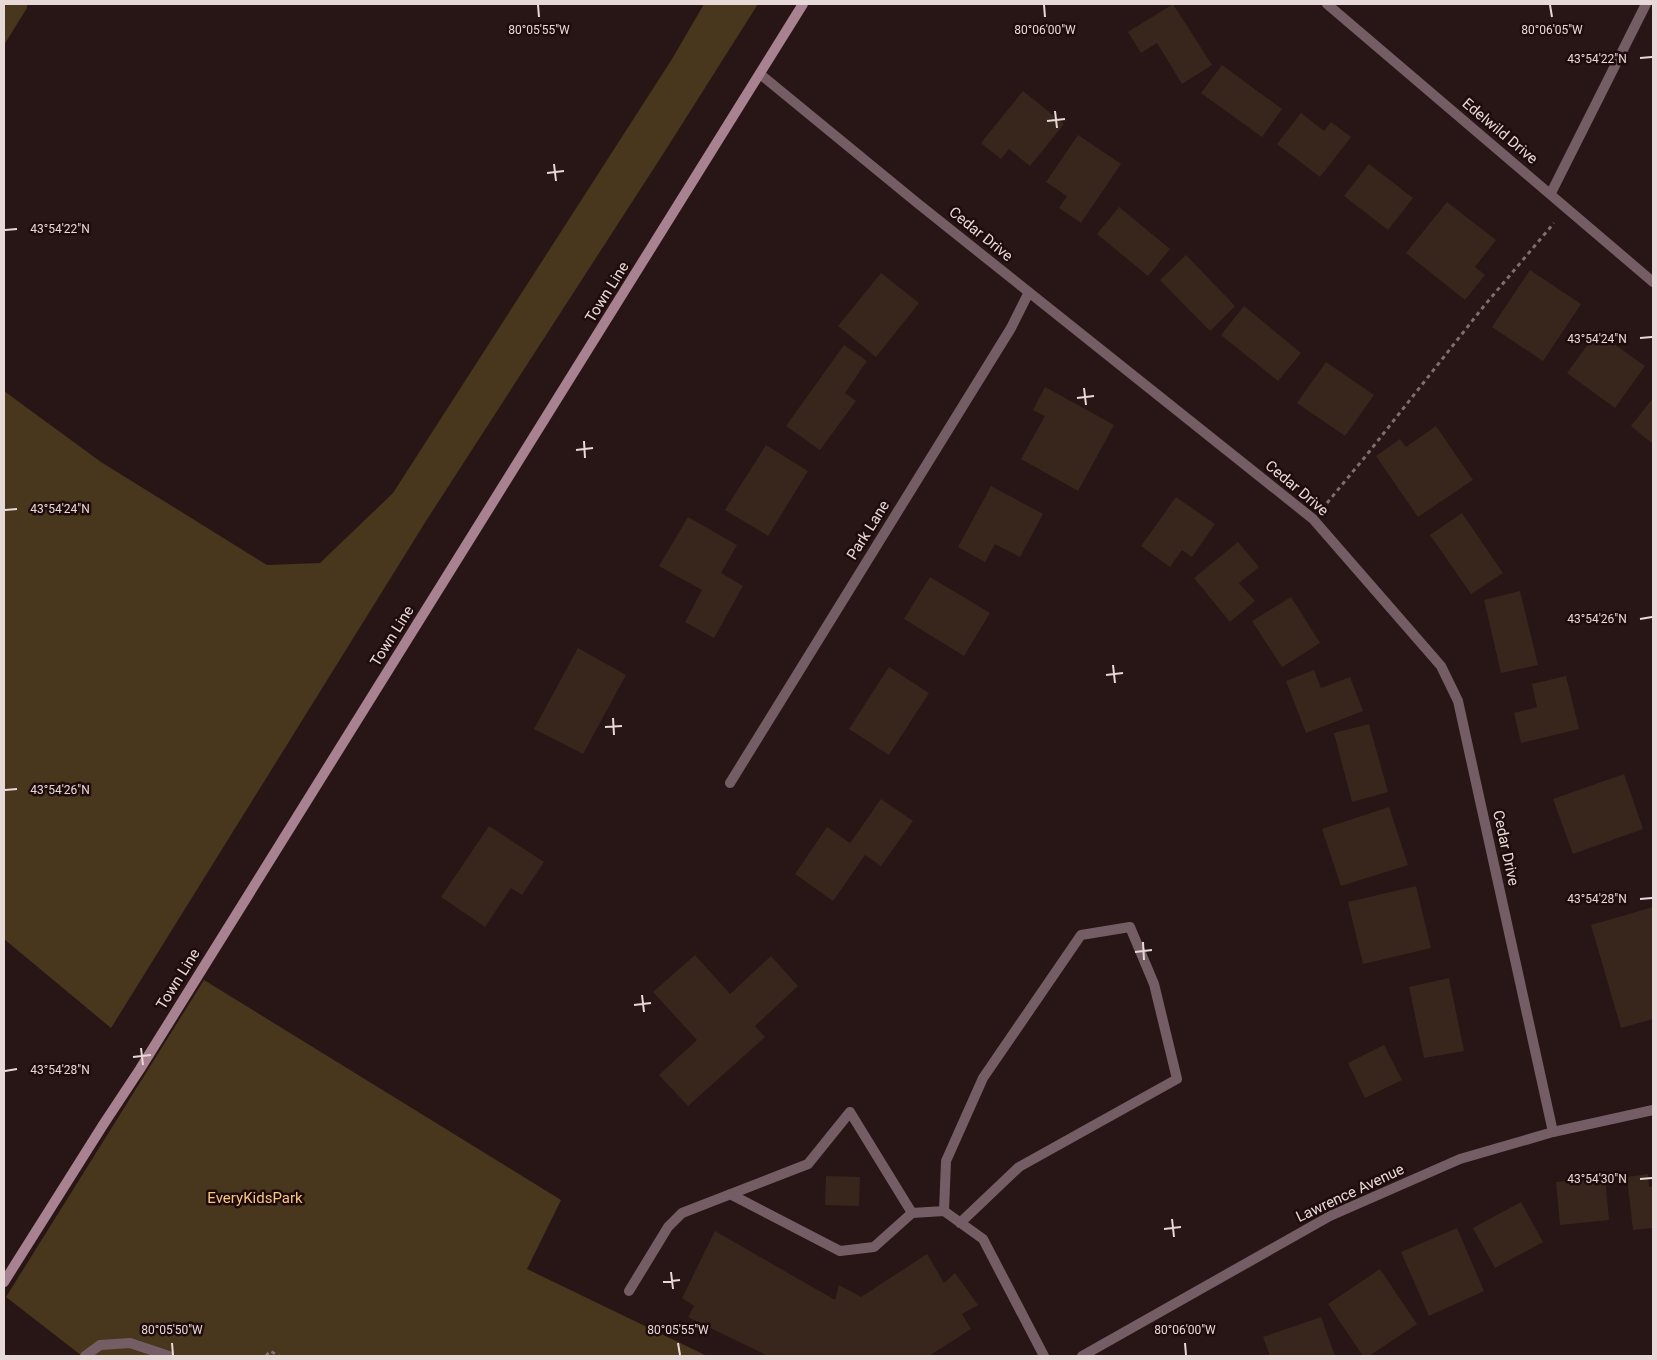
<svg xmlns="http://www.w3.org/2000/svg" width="1657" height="1360" viewBox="0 0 1657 1360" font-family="Roboto,sans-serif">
  <rect width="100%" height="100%" fill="#281515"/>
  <path fill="#48361d" d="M4 4H27V8L4 45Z
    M704 4H758L665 151 426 521 111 1028 4 939V391L101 462 267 565 320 563 393 493 672 59Z
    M204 980 561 1200 527 1269 707 1356H82L6 1297Z"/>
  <path fill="#38261d" d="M1173 4 1212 65 1182 84 1157 43 1141 53 1128 32Z
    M1222 65 1282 109 1262 137 1201 93Z
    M1023 91 1064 124 1030 166 1009 149 1001 159 981 143Z
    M1301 113 1324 131 1331 122 1351 137 1320 177 1277 144Z
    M1078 135 1121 164 1081 223 1059 208 1067 196 1046 182Z
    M1369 164 1413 198 1388 230 1344 196Z
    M1447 202 1496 240 1475 267 1485 275 1465 300 1406 253Z
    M1119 207 1170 249 1148 276 1097 234Z
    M1186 255 1235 306 1210 331 1160 280Z
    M1530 270 1581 304 1543 361 1492 327Z
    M881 273 919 303 876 357 838 326Z
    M1244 306 1301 353 1278 381 1221 335Z
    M1597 332 1645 366 1615 408 1567 373Z
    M844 345 867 361 845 393 856 401 820 450 786 426Z
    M1326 362 1374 395 1345 436 1297 403Z
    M1045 387 1114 425 1078 491 1021 459 1045 416 1033 410Z
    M1653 398V444L1631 426Z
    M1436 426 1473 480 1418 517 1376 456 1400 439 1406 447Z
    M766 445 808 471 768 536 725 510Z
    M991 486 1043 514 1020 557 995 544 985 562 958 547Z
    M1176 497 1215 524 1192 557 1182 550 1170 567 1141 546Z
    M1462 513 1503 573 1471 594 1430 535Z
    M688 517 737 545 721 573 743 586 714 638 685 622 702 590 659 566Z
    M1238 542 1259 567 1239 583 1255 601 1230 622 1194 578Z
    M930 577 990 613 964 656 904 619Z
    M1520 591 1538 665 1501 673 1484 600Z
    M1291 597 1320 643 1282 667 1252 621Z
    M578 648 626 675 583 754 534 729Z
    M889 667 929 693 889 755 849 729Z
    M1314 670 1321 688 1350 677 1363 711 1306 733 1286 681Z
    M1566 676 1579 729 1521 743 1514 713 1537 707 1532 684Z
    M1369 724 1388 792 1352 802 1334 733Z
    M1624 774 1643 829 1573 854 1553 799Z
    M881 799 913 821 881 866 865 855 833 901 795 874 827 827 850 843Z
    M1389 807 1408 865 1341 886 1322 829Z
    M489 826 544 862 522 895 511 888 485 927 441 897Z
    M1416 886 1431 948 1363 964 1348 902Z
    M1653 907V1019L1621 1028 1591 925Z
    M695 955 730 994 771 956 798 986 755 1026 765 1037 688 1106 659 1075 697 1040 653 992Z
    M1449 978 1464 1051 1424 1058 1409 987Z
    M1384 1045 1402 1080 1365 1098 1348 1063Z
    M1648 1174 1649 1187 1653 1186V1228L1633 1230 1627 1177Z
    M826 1176 860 1177 859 1206 825 1205Z
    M1605 1177 1609 1220 1560 1225 1556 1182Z
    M1521 1202 1543 1242 1495 1268 1473 1228Z
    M1457 1228 1484 1291 1429 1316 1401 1252Z
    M715 1231 835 1300 839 1285 861 1297 927 1254 944 1283 955 1273 978 1305 962 1314 971 1329 929 1356H768L688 1317 694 1306 682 1298Z
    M1380 1269 1417 1324 1369 1356H1363L1328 1304Z
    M1321 1317 1335 1356H1270L1263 1337Z"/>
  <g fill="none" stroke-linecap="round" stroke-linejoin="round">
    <path stroke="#7f6e6e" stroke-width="3" stroke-dasharray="4 4" stroke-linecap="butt" d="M1327 503 1365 457 1484 306 1554 223
      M266 1356 270 1351 279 1356"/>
    <path stroke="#755d66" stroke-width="10" d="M730 1194 840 1251 874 1247 912 1213
      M944 1211 946 1161 983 1078 1081 935 1130 927 1154 984 1177 1079 1019 1167 960 1223
      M629 1291 668 1227 682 1213 808 1164 850 1112 912 1213 944 1211 983 1239 1044 1356
      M85 1356 100 1345 130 1343 169 1356"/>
    <path stroke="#755d66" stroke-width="10" d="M1327 4 1653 282
      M760 74 916 202 1313 519 1441 666 1458 701 1553 1132
      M1551 193 1646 4
      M730 783 1011 328 1029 292
      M1082 1356 1330 1216 1460 1159 1553 1132 1653 1110"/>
    <path stroke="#a98291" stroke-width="10" d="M4 1282 103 1125 140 1069 803 4"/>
  </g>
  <path fill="none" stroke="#e7d9d8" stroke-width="2" d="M538 5 539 17M1044 5 1045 17M1550 5 1552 17M1640 58 1652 57M1055 111 1057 128M1047 121 1065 119M554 164 556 181M547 173 564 171M5 230 17 229M1640 338 1652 337M1084 388 1086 405M1077 398 1094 396M584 441 585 458M576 450 593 448M5 510 17 509M1640 619 1652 617M1113 665 1115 683M1106 675 1123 673M613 718 614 735M605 727 622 726M5 790 17 789M1640 899 1652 898M1143 942 1144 960M1135 952 1152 950M642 995 644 1012M634 1005 651 1003M141 1048 143 1065M133 1057 151 1055M5 1071 17 1069M1640 1179 1652 1178M1172 1219 1174 1237M1164 1229 1181 1227M671 1272 673 1289M663 1282 680 1280M172 1343 173 1355M678 1343 680 1355M1185 1343 1186 1355"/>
  <g text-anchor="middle" stroke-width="5" stroke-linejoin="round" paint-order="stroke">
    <g font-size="15" fill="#e7d9d8" stroke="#1e0c0c">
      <text transform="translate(1500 131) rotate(40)" y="5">Edelwild Drive</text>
      <text transform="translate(981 234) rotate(39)" y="5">Cedar Drive</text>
      <text transform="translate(607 292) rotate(-58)" y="5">Town Line</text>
      <text transform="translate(1297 488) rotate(40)" y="5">Cedar Drive</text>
      <text transform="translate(868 530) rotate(-58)" y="5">Park Lane</text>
      <text transform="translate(392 636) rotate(-58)" y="5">Town Line</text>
      <text transform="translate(1506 848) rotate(78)" y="5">Cedar Drive</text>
      <text transform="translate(178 979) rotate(-58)" y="5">Town Line</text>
      <text transform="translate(1350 1193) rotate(-25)" y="5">Lawrence Avenue</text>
    </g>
    <g font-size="15" fill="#fcc680" stroke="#1e0c0c">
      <text x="255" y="1203">EveryKidsPark</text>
    </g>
  </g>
  <g font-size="12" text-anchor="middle" fill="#e7d9d8" stroke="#1e0c0c" stroke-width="5" stroke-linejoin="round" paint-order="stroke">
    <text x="539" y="34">80°05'55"W</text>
    <text x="1045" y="34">80°06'00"W</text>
    <text x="1552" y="34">80°06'05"W</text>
    <text x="1597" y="63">43°54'22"N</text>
    <text x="60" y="233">43°54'22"N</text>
    <text x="1597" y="343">43°54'24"N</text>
    <text x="60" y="513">43°54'24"N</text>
    <text x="1597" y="623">43°54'26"N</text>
    <text x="60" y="794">43°54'26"N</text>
    <text x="1597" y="903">43°54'28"N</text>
    <text x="60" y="1074">43°54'28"N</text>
    <text x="1597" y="1183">43°54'30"N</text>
    <text x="172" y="1334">80°05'50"W</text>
    <text x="678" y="1334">80°05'55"W</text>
    <text x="1185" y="1334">80°06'00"W</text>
  </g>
  <rect width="1657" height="1360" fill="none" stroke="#e7d9d8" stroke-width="10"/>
</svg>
